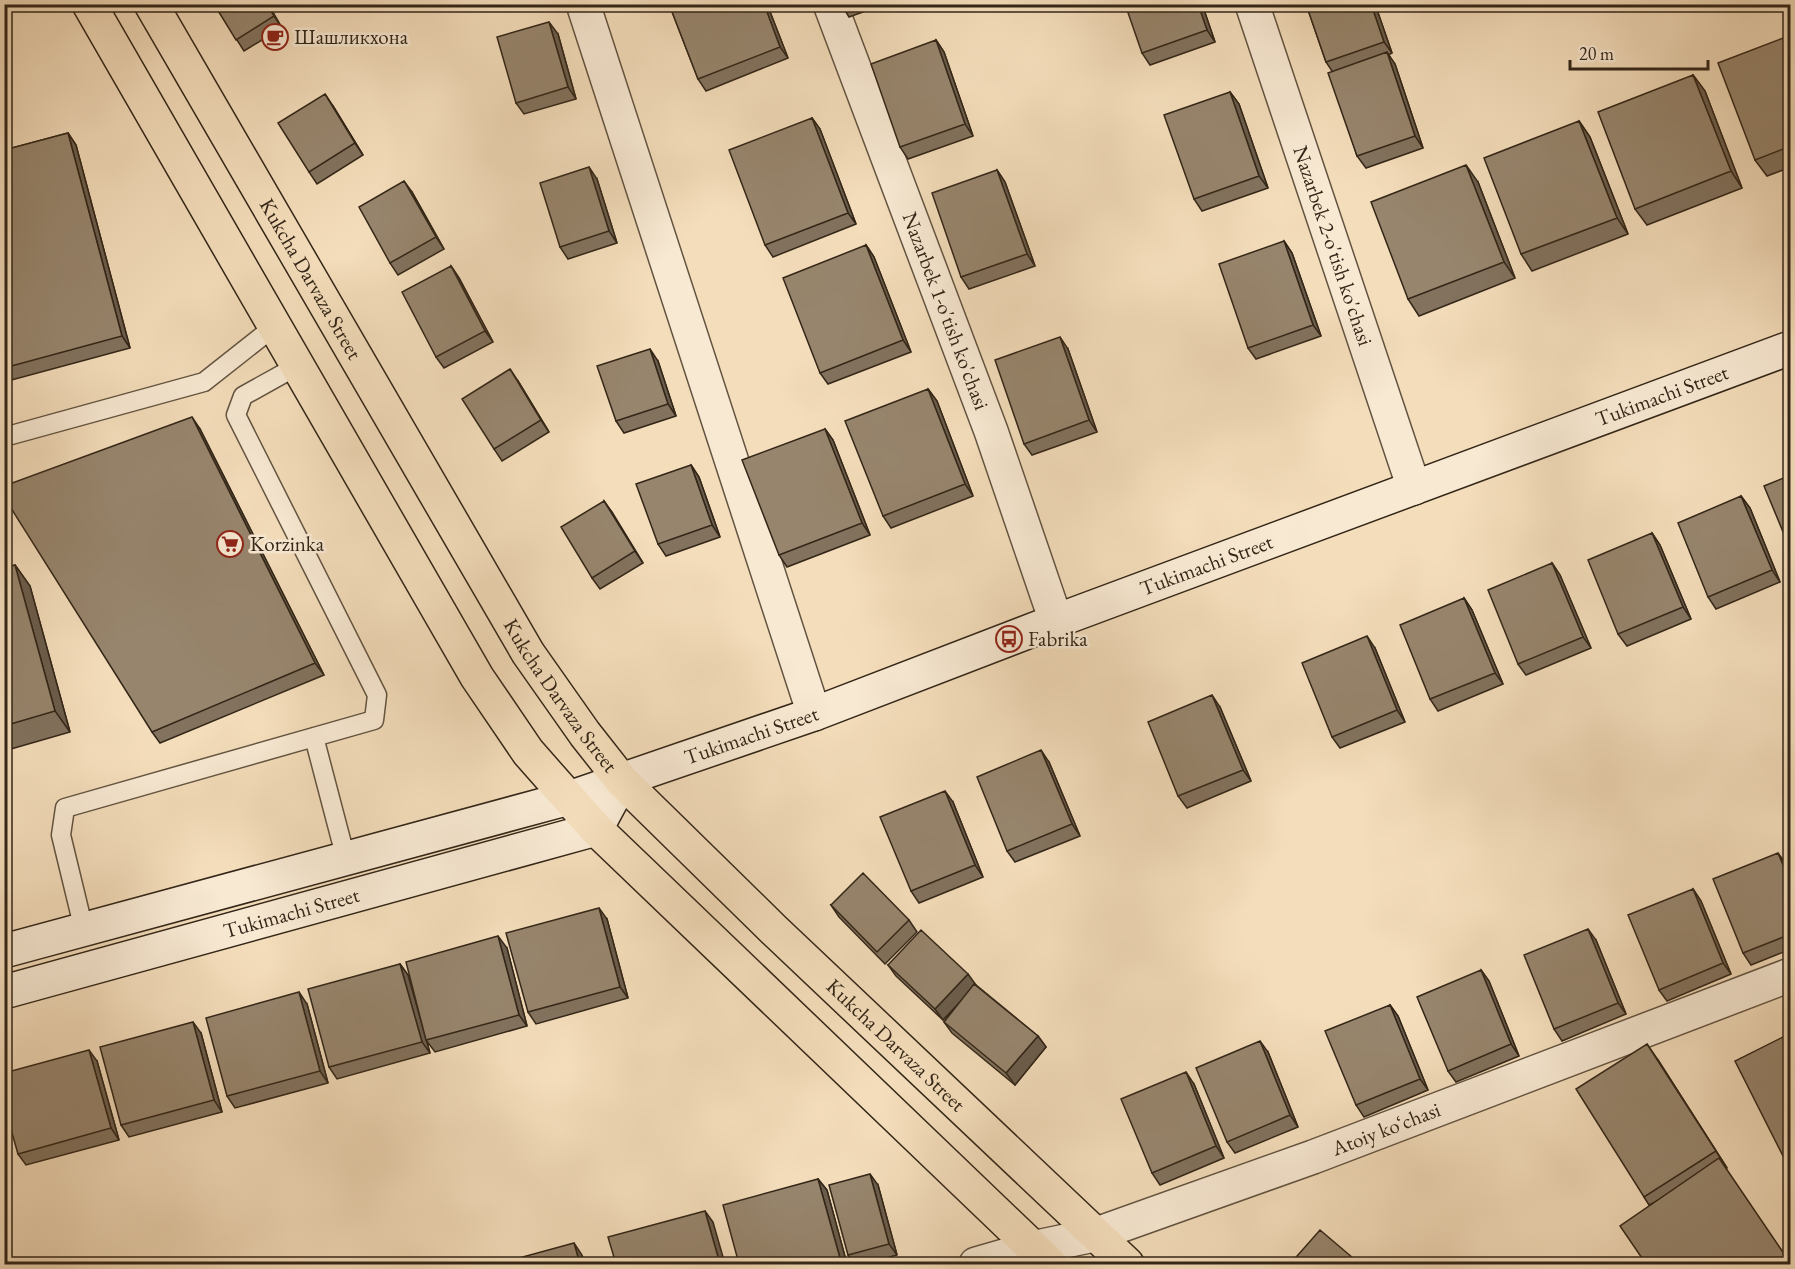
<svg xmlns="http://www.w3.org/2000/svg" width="1795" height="1269" viewBox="0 0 1795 1269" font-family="'EB Garamond',serif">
  <rect width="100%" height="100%" fill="#f4ddbb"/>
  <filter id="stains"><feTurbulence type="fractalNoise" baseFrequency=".00333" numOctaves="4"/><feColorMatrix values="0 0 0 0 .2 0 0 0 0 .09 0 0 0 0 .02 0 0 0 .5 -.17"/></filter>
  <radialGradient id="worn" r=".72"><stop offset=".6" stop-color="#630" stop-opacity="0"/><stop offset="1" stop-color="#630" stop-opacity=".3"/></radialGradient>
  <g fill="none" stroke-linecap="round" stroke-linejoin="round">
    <defs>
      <path id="lane" d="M4 437 204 382 275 326
        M314 737 346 859
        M84 930 61 835 65 808 374 720 377 695 236 415 243 396 297 366"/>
      <g id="street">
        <path d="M583 4 814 714"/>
        <path id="s1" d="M830 4 991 431 1056 621"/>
        <path id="s2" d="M1252 4 1414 488"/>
        <path d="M976 1264 1032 1248 1094 1235 1313 1157 1790 975"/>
      </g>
      <g id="secondary">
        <path id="s3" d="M4 951 569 798 814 714 1056 621 1790 348"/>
        <path id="s4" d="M4 992 596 829 622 781"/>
      </g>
      <g id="primary">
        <path d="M89 4 477 677 528 752 596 829 1050 1264"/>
        <path id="s5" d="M151 4 528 653 585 734 622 781 773 929 1127 1264"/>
      </g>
    </defs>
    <use href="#lane" stroke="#635441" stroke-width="21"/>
    <use href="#street" stroke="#635441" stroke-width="36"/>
    <use href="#secondary" stroke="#332618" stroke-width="36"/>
    <use href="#primary" stroke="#332618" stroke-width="36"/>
    <use href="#lane" stroke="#f8e9d3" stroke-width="18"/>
    <use href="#street" stroke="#f8e9d3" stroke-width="33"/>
    <use href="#secondary" stroke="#f8e9d3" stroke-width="33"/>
    <use href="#primary" stroke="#f4ddbb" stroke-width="33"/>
  </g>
  <path fill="#82725e" stroke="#332618" stroke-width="1.5" d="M214 4H268L282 28 244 51Z
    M669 4H767L788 58 706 91 698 79Z
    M841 4H885L849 17Z
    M1202 4 1215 42 1150 65 1142 53Z
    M1306 4H1375L1392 53 1388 55 1395 64 1423 148 1366 168 1357 156 1332 71 1326 62Z
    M558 34 576 99 524 114 516 103Z
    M1791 35V167L1767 176 1755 160Z
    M936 40 944 52 973 136 908 159 900 147Z
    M1693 75 1705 91 1742 188 1647 225 1635 209Z
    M1230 92 1239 104 1268 188 1202 211 1194 199Z
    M333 106 363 155 317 184 309 172Z
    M812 118 820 129 856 224 773 257 765 245Z
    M1579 121 1590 137 1628 234 1532 271 1521 254Z
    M68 133 76 145 130 348 4 382V150Z
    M997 170 1005 182 1035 266 969 289 961 277Z
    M597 179 617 243 568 259 560 247Z
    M1478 182 1515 278 1419 316 1408 299Z
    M412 192 444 249 398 275 390 263Z
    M1284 241 1292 253 1321 336 1256 359 1248 348Z
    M866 245 874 257 911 352 828 384 820 373Z
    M451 266 459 278 493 342 444 368 436 357Z
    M1068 349 1097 432 1032 455 1024 444Z
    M658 361 676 416 624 433 616 421Z
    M518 381 549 432 502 461 494 449Z
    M928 389 937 401 973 496 891 528 883 516Z
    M200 429 324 675 160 743 152 732Z
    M825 429 833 440 870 535 787 567 779 555Z
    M691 465 699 477 720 537 666 556 658 544Z
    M1741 496 1750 508 1780 582 1716 609 1708 597Z
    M604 501 643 563 600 589 592 578Z
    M1652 533 1660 545 1691 619 1627 646 1618 634Z
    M1552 563 1560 575 1591 648 1526 675 1518 664Z
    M15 565 30 586 70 732 4 751V568Z
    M1464 598 1472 610 1503 684 1438 711 1430 699Z
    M1375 648 1405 722 1340 748 1332 737Z
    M1220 707 1251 781 1187 808 1178 796Z
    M1049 762 1080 836 1015 862 1007 851Z
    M953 802 983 877 919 903 911 891Z
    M1786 864 1791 875V949L1751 965 1743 953Z
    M1693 889 1701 901 1731 974 1667 1001 1659 990Z
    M831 905 909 920 917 932 885 964 839 917Z
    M607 919 628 998 536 1024 528 1012Z
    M1596 940 1626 1014 1562 1041 1554 1029Z
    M507 948 527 1026 435 1052 426 1040Z
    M400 964 408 975 430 1053 337 1079 329 1067Z
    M888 965 976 985 1038 1036 1046 1047 1015 1085 952 1033 944 1022 957 1005 943 1020 896 976Z
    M1481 970 1489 981 1519 1056 1456 1082 1448 1071Z
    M307 1004 328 1083 235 1108 227 1096Z
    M1390 1005 1398 1016 1428 1090 1364 1117 1356 1105Z
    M201 1033 222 1112 129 1137 121 1125Z
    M1268 1052 1298 1127 1235 1153 1227 1142Z
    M1658 1060 1727 1168 1649 1205 1644 1197Z
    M97 1061 119 1140 26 1165 18 1154Z
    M1194 1084 1224 1158 1160 1185 1152 1173Z
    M818 1179 827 1190 847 1264H739Z
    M878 1185 897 1255 864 1264H854L848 1255Z"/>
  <path fill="#6a5d4c" stroke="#332618" stroke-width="1.5" d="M267 4H268L282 28 274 16Z
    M764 4H767L788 58 780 47Z
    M1198 4H1202L1215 42 1207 30Z
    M1371 4H1375L1392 53 1384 42Z
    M549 22 558 34 576 99 568 87Z
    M936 40 944 52 973 136 965 124Z
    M1387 52 1395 64 1423 148 1415 136Z
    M1693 75 1705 91 1742 188 1731 171Z
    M1230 92 1239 104 1268 188 1259 176Z
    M325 94 333 106 363 155 355 143Z
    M812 118 820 129 856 224 848 213Z
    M1579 121 1590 137 1628 234 1617 218Z
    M68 133 76 145 130 348 122 336Z
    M1466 165 1478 182 1515 278 1504 262Z
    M589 167 597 179 617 243 609 231Z
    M997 170 1005 182 1035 266 1027 254Z
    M404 181 412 192 444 249 436 237Z
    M1284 241 1292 253 1321 336 1313 325Z
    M866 245 874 257 911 352 903 340Z
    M451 266 459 278 493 342 485 331Z
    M1060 337 1068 349 1097 432 1089 420Z
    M650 349 658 361 676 416 668 404Z
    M510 369 518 381 549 432 541 420Z
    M928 389 937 401 973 496 965 484Z
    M192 417 200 429 324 675 315 663Z
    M825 429 833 440 870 535 862 523Z
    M691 465 699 477 720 537 712 525Z
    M1741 496 1750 508 1780 582 1772 570Z
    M604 501 612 512 643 563 635 551Z
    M1652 533 1660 545 1691 619 1683 607Z
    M1552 563 1560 575 1591 648 1583 637Z
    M15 565 30 586 70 732 55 711Z
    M1464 598 1472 610 1503 684 1495 673Z
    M1367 636 1375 648 1405 722 1397 710Z
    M1212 695 1220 707 1251 781 1243 770Z
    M1041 750 1049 762 1080 836 1072 824Z
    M945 791 953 802 983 877 975 865Z
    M1778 853 1786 864 1791 875V884Z
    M1693 889 1701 901 1731 974 1723 963Z
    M599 908 607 919 628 998 620 987Z
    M1588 929 1596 940 1626 1014 1618 1003Z
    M498 936 507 948 527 1026 519 1015Z
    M400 964 408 975 430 1053 422 1042Z
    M1481 970 1489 981 1519 1056 1511 1044Z
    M968 974 976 985 943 1020 935 1009Z
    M299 992 307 1004 328 1083 320 1071Z
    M1390 1005 1398 1016 1428 1090 1420 1079Z
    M193 1022 201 1033 222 1112 214 1100Z
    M1038 1036 1046 1047 1015 1085 1006 1073Z
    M1260 1041 1268 1052 1298 1127 1290 1115Z
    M1647 1044 1658 1060 1727 1168 1716 1151Z
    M89 1050 97 1061 119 1140 111 1128Z
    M1186 1072 1194 1084 1224 1158 1216 1146Z
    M870 1174 878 1185 897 1255 889 1244Z
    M818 1179 827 1190 847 1264H845L840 1258Z
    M705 1211 713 1222 725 1264H720Z
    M574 1243 582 1255 585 1264H580Z"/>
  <path fill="#97856d" stroke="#332618" stroke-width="1.5" d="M214 4H267L274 16 236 40Z
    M669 4H764L780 47 698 79Z
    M1125 4H1198L1207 30 1142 53Z
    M1306 4H1371L1384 42 1326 62Z
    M549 22 568 87 516 103 497 37Z
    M1791 35V146L1755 160 1718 63Z
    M936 40 965 124 900 147 871 64Z
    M1387 52 1415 136 1357 156 1328 73Z
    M1693 75 1731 171 1635 209 1598 112Z
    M1230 92 1259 176 1194 199 1164 115Z
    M325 94 355 143 309 172 278 123Z
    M812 118 848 213 765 245 729 150Z
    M1579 121 1617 218 1521 254 1484 158Z
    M68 133 122 336 4 368V150Z
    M1466 165 1504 262 1408 299 1371 202Z
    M589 167 609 231 560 247 540 183Z
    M997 170 1027 254 961 277 932 193Z
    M404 181 436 237 390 263 359 207Z
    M1284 241 1313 325 1248 348 1219 264Z
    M866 245 903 340 820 373 783 278Z
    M451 266 485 331 436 357 402 292Z
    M1060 337 1089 420 1024 444 995 360Z
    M650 349 668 404 616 421 597 366Z
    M510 369 541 420 494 449 462 399Z
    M928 389 965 484 883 516 845 421Z
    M192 417 315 663 152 732 4 497V486Z
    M825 429 862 523 779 555 742 460Z
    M691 465 712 525 658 544 636 484Z
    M1791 475V551L1764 486Z
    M1741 496 1772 570 1708 597 1678 523Z
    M604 501 635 551 592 578 561 527Z
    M1652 533 1683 607 1618 634 1588 560Z
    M1552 563 1583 637 1518 664 1488 590Z
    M15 565 55 711 4 726V568Z
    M1464 598 1495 673 1430 699 1400 625Z
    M1367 636 1397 710 1332 737 1302 663Z
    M1212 695 1243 770 1178 796 1148 722Z
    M1041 750 1072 824 1007 851 977 777Z
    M945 791 975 865 911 891 880 817Z
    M1778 853 1791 884V934L1743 953 1713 879Z
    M863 873 909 920 877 952 831 905Z
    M1693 889 1723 963 1659 990 1628 915Z
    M599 908 620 987 528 1012 506 933Z
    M1588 929 1618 1003 1554 1029 1524 955Z
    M921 930 968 974 935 1009 888 965Z
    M498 936 519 1015 426 1040 406 962Z
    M400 964 422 1042 329 1067 308 989Z
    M1481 970 1511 1044 1448 1071 1417 997Z
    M974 984 1038 1036 1006 1073 944 1022Z
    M299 992 320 1071 227 1096 206 1018Z
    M1390 1005 1420 1079 1356 1105 1325 1031Z
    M193 1022 214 1100 121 1125 100 1047Z
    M1791 1033V1167L1789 1168 1735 1061Z
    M1260 1041 1290 1115 1227 1142 1196 1068Z
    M1647 1044 1716 1151 1644 1197 1576 1089Z
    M89 1050 111 1128 18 1154 4 1105V1073Z
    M1186 1072 1216 1146 1152 1173 1121 1099Z
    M1719 1158 1791 1264H1646L1620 1226Z
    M870 1174 889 1244 848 1255 829 1185Z
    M818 1179 840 1258 816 1264H739L723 1205Z
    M705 1211 720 1264H616L608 1237Z
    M1320 1230 1360 1264H1290Z
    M574 1243 580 1264H497Z"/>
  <defs>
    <symbol id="cafe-ring" viewBox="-11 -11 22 22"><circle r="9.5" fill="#f8e9d3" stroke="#8f2418" stroke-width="1.5"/><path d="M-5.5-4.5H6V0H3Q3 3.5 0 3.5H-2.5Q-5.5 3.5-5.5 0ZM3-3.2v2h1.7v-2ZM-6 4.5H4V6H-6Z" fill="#8f2418"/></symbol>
    <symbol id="supermarket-ring" viewBox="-11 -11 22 22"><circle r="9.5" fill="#f8e9d3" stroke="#8f2418" stroke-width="1.5"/><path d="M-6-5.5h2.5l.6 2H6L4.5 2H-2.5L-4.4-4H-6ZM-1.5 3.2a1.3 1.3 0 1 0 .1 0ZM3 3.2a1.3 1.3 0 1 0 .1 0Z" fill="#8f2418"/></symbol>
    <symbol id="bus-ring" viewBox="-11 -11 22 22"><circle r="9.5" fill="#f8e9d3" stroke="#8f2418" stroke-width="1.5"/><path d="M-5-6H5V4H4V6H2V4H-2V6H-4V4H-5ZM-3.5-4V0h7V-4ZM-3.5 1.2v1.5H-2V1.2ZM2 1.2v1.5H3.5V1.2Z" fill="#8f2418"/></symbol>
  </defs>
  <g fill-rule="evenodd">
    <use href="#cafe-ring" x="260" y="22" width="30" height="30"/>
    <use href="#supermarket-ring" x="215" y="529" width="30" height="30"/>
    <use href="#bus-ring" x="994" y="624" width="30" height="30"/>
  </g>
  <g text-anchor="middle" stroke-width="5" stroke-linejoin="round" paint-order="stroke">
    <g font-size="21" fill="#332618" stroke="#f8e9d3" text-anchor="start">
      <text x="294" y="44">Шашликхона</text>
      <text x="250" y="551">Korzinka</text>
      <text x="1028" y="646">Fabrika</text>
    </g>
    <g font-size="21" fill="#332618" stroke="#f8e9d3">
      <text dy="7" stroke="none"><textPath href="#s2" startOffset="255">Nazarbek 2-o'tish ko'chasi</textPath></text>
      <text dy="7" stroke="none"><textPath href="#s5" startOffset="318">Kukcha Darvaza Street</textPath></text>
      <text dy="7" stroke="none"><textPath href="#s1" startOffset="328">Nazarbek 1-o'tish ko'chasi</textPath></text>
      <text dy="7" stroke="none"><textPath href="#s3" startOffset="1750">Tukimachi Street</textPath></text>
      <text dy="7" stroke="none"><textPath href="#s3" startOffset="1264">Tukimachi Street</textPath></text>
      <text dy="7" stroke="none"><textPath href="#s5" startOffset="804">Kukcha Darvaza Street</textPath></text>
      <text dy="7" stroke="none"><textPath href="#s3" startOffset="778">Tukimachi Street</textPath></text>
      <text dy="7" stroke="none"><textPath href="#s4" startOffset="298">Tukimachi Street</textPath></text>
      <text dy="7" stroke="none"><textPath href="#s5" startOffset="1290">Kukcha Darvaza Street</textPath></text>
      <text transform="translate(1386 1129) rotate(-21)" y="7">Atoiy koʻchasi</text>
    </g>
  </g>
  <rect width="1795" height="1269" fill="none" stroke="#f4ddbb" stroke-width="24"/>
  <rect x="6" y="6" width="1783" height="1257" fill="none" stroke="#332618" stroke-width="3"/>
  <rect x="12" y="12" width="1771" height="1245" fill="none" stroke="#332618" stroke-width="1.5"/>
  <path d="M1570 60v9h138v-9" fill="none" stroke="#332618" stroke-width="3"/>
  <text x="1579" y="60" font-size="18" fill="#332618" stroke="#f8e9d3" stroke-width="4.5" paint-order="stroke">20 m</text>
  <rect width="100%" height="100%" filter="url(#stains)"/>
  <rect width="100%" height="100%" fill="url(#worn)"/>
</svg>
